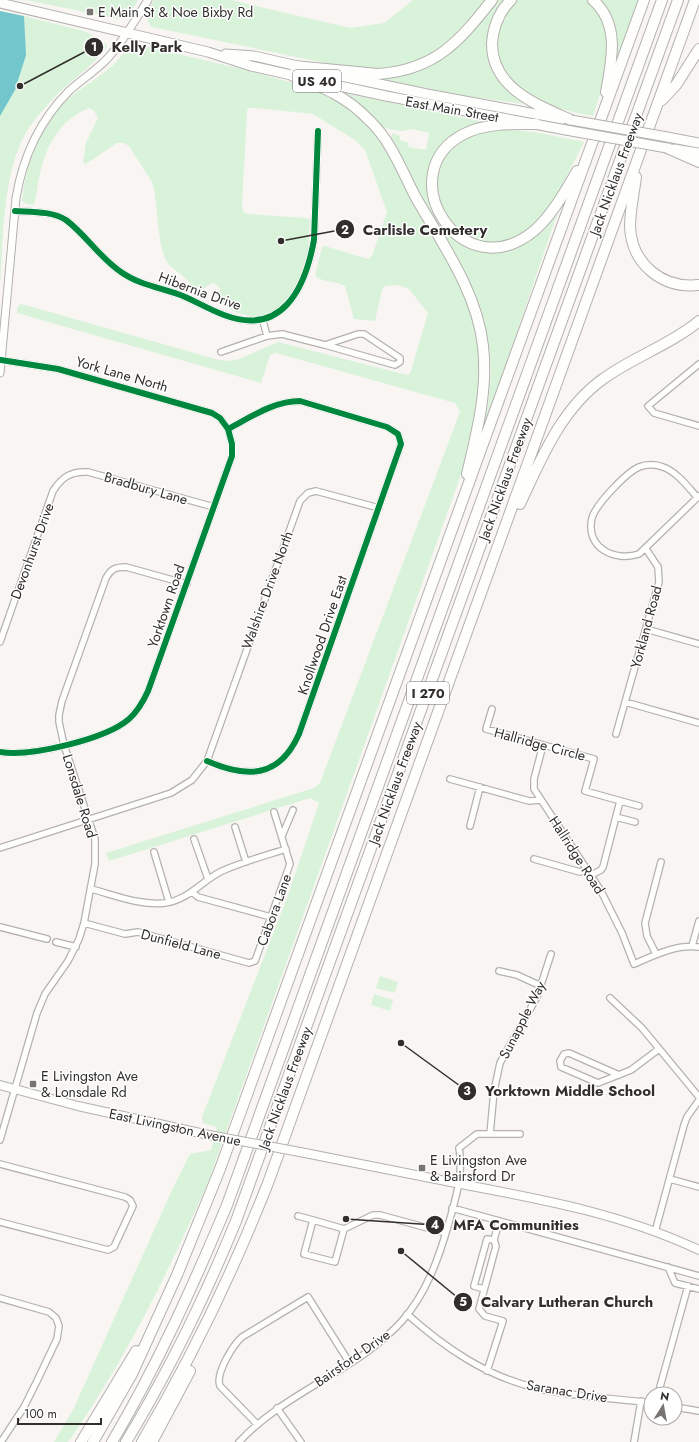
<svg xmlns="http://www.w3.org/2000/svg" width="699" height="1442" viewBox="0 0 699 1442" font-family="Jost,sans-serif">
  <rect width="100%" height="100%" fill="#f8f5f2"/>
  <path fill="#d9f3da" d="M26 0H138L129 16 119 19Z
    M154 0H231L350 28 384 23 413 0H488L448 45 414 63 387 70 354 69 152 27C143 18 148 9 154 0Z
    M495 0H507L505 2 492 63 533 105 465 96 377 79 419 68Z
    M516 0H588C621 32 605 78 593 116 554 109 496 93 497 43 497 26 504 13 516 0Z
    M598 0H638L615 63Z
    M24 16 87 32 106 44 107 47C92 68 67 82 50 102 43 110 36 118 30 126 2 168 4 235 0 284V21L24 27Z
    M139 45 242 69 322 91 364 118 387 149 472 307 485 372 468 455 208 1182C168 1273 125 1361 68 1442H54L73 1410 173 1188 190 1154 211 1150 217 1127 203 1123 202 1117 287 898 319 803 310 798 109 861 106 853 314 788 320 783 460 412 455 403 276 353 270 355 261 383 17 313V308L20 304 25 305 219 360 230 361 239 359 278 342 407 375 410 374 428 313 409 289 398 285 385 286 382 290 375 321 354 319 345 286C335 280 324 283 315 276L322 247 325 246 368 259 372 256 387 212 365 150 355 140 313 114 256 108H249L247 111 242 206 243 212 248 214 306 218 310 220C309 230 309 241 308 251 306 265 291 300 281 309 266 322 234 316 221 303 217 300 219 293 220 289L216 284 211 283C196 297 195 288 185 278 180 272 170 268 167 262 158 246 157 207 154 189L152 182 129 146 123 143H117L86 164 83 162 86 143 98 118 94 111 89 108C61 119 46 145 40 174 37 184 37 195 34 205L27 204 22 201C26 164 39 122 69 98 83 87 98 78 111 67 121 59 125 47 139 45Z
    M344 93 489 123 472 127 432 169 446 228 502 248 560 206 483 431 488 405 491 373 490 354 484 321 473 292 389 140 393 133 400 136V140L409 143 408 147 426 150 429 133 411 129 402 131 389 129 379 126 343 94Z
    M496 129 535 132 584 142 554 201 539 221 527 231 504 242 489 243 471 239 451 225 438 201 437 177 445 156 470 135Z
    M380 976 398 982 395 993 376 988Z
    M374 994 393 1000 390 1011 371 1005Z"/>
  <path fill="#74c6cd" d="M0 11 24 16 26 55 15 90 0 116Z"/>
  <g fill="none" stroke-linecap="round" stroke-linejoin="round">
    <defs>
      <path id="minor" d="M15 211C31 212 52 211 66 220 86 235 100 258 121 272 139 285 162 288 183 296 197 302 210 310 224 315 282 337 305 289 314 240L318 131
        M263 321 267 336 282 334 325 345 358 334H364L400 358V362L395 365 325 345
        M221 352 267 336
        M699 364 648 406 654 413 699 426
        M697 497C688 487 677 472 663 467 656 464 646 464 639 467 626 473 596 504 592 518 585 548 615 562 639 554L699 496
        M646 629 699 644
        M0 642 53 491C62 477 71 471 88 472L214 507
        M625 702 699 723
        M492 709 486 729 594 759 585 791 639 806
        M616 734 659 582 658 567 646 549
        M543 745 534 779V789L601 891 622 933 634 964C655 955 676 944 699 947
        M0 752C31 757 106 739 129 719 138 711 143 702 148 691L232 456V444L228 429 220 418 212 413 58 369 1 360
        M207 761C246 778 279 779 299 734L401 444 398 434 387 427 300 401C274 401 251 417 228 429
        M450 779 529 801 540 800
        M616 817 635 822
        M470 826 480 787
        M235 827 246 862
        M282 836 293 810
        M194 839 208 879
        M0 848 171 793 192 780 207 761 300 501 308 493 316 491 379 508
        M154 852 169 902
        M534 859 580 872 586 869
        M591 875 601 870 603 867 620 801
        M91 889C114 895 141 906 165 903 188 900 201 882 220 872 241 862 264 856 286 849
        M192 892 198 897 271 917
        M84 923 125 934 138 932 249 963 255 961 290 864 274 812
        M0 927 47 939
        M56 942 76 947
        M692 946 699 921
        M656 954 647 936 645 923 661 862
        M499 971 517 975 541 986
        M610 998 642 1028 699 1097
        M619 1075 569 1053 564 1054 560 1061 561 1067 598 1083 631 1070 659 1049
        M490 1134 494 1091 500 1063 537 997 551 954
        M0 1140 37 1013 45 994 68 961 79 939 84 923 95 864V839L64 745 59 722V715L62 701 106 578C111 569 115 567 126 567L187 584
        M0 1164 125 1197 130 1200 133 1206 114 1247 108 1250 0 1222
        M670 1179 699 1187
        M452 1208 699 1276
        M298 1216 313 1220
        M344 1229 335 1262 304 1254 313 1220 344 1229 373 1215H380L446 1233
        M655 1232 684 1125 687 1117 699 1100
        M668 1267 675 1283 699 1289
        M484 1289 474 1286 487 1239 494 1240
        M0 1298 49 1312 56 1318 59 1326 57 1339 37 1381 24 1407 1 1442
        M407 1314C445 1348 486 1376 536 1388 573 1397 613 1398 651 1403
        M487 1371 503 1321 485 1316 479 1309 496 1246 494 1240 499 1221
        M658 1394 688 1286
        M675 1407 699 1411
        M277 1408 301 1442
        M257 1424 220 1386C215 1374 233 1345 242 1337L308 1297 349 1362
        M239 1442C286 1391 357 1371 402 1321 426 1294 438 1260 448 1226 455 1200 464 1175 459 1148L477 1134H520
        M634 1442 641 1401"/>
      <path id="tertiary" d="M0 373 16 198C23 156 39 121 69 91 81 80 95 71 106 60 123 42 135 20 148 0"/>
      <path id="secondary" d="M0 1085 78 1106 209 1135
        M305 1153C359 1164 412 1174 466 1185 546 1200 625 1215 699 1250"/>
      <path id="primary" d="M0 3 208 52 251 66 300 77
        M226 54 254 56 302 67
        M322 72 427 94 563 119
        M312 80 386 96 566 130
        M667 137 699 143
        M674 149 699 153"/>
      <path id="motorway" d="M511 0C499 12 493 26 492 44 492 88 537 105 571 120
        M593 0C620 24 612 60 606 92
        M294 66 378 74C435 70 459 42 492 0
        M293 76C325 88 346 96 370 121 391 141 402 171 415 196 441 242 477 291 483 346 488 390 477 432 467 474
        M662 100 676 85 699 49
        M536 124C512 124 485 123 464 134 388 173 462 292 535 230 552 215 566 190 577 171
        M667 148 699 162
        M636 177C634 193 630 210 630 227 632 265 663 289 699 285
        M520 504C541 459 561 409 603 379 633 357 670 345 699 321
        M81 1442 136 1351
        M93 1442 132 1374 177 1275 220 1169 644 0
        M112 1442C157 1366 193 1286 227 1205L662 0
        M126 1442C169 1371 205 1297 236 1221L678 0
        M142 1442C191 1359 233 1272 268 1183L695 0
        M152 1442 190 1371"/>
    </defs>
    <use href="#minor" stroke="#b4b1ae" stroke-width="8"/>
    <use href="#tertiary" stroke="#b4b1ae" stroke-width="9"/>
    <use href="#secondary" stroke="#b4b1ae" stroke-width="10"/>
    <use href="#primary" stroke="#b4b1ae" stroke-width="11"/>
    <use href="#motorway" stroke="#b4b1ae" stroke-width="12"/>
    <use href="#minor" stroke="#fefefd" stroke-width="5.5"/>
    <use href="#tertiary" stroke="#fefefd" stroke-width="7"/>
    <use href="#secondary" stroke="#fefefd" stroke-width="8"/>
    <use href="#primary" stroke="#fefefd" stroke-width="9"/>
    <use href="#motorway" stroke="#fefefd" stroke-width="10"/>
    <defs>
      <path id="secondary-bridge" d="M209 1135 305 1153"/>
      <path id="primary-bridge" d="M571 120 667 137
        M566 130 667 148"/>
    </defs>
    <use href="#secondary-bridge" stroke="#b4b1ae" stroke-width="10" stroke-linecap="butt"/>
    <use href="#primary-bridge" stroke="#b4b1ae" stroke-width="11" stroke-linecap="butt"/>
    <use href="#secondary-bridge" stroke="#fefefd" stroke-width="8"/>
    <use href="#primary-bridge" stroke="#fefefd" stroke-width="9"/>
    <defs>
      <path id="cycleway" d="M15 211C31 212 52 211 66 220 86 235 100 258 121 272 139 285 162 288 183 296 197 302 210 310 224 315 282 337 305 289 314 240L318 131
        M0 752C31 757 106 739 129 719 138 711 143 702 148 691L232 456V444L228 429 220 418 212 413 58 369 1 360
        M207 761C246 778 279 779 299 734L401 444 398 434 387 427 300 401C274 401 251 417 228 429"/>
    </defs>
    <use href="#cycleway" stroke="#fff" stroke-width="8"/>
    <use href="#cycleway" stroke="#00873e" stroke-width="6"/>
  </g>
  <g fill="#777471" stroke="#fff" stroke-width="1.5">
    <rect x="86" y="8" width="8" height="8" rx="2"/>
    <rect x="29" y="1080" width="8" height="8" rx="2"/>
    <rect x="418" y="1164" width="8" height="8" rx="2"/>
  </g>
  <g text-anchor="middle" stroke-width="3" stroke-linejoin="round" paint-order="stroke">
    <g fill="#fff" stroke="#6f6d6b" stroke-width="1">
      <rect x="293" y="70" width="48" height="22" rx="3"/>
      <rect x="407" y="682" width="42" height="22" rx="3"/>
    </g>
    <g font-size="13" font-weight="bold" fill="#312e2c">
      <text x="317" y="86">US 40</text>
      <text x="428" y="698">I 270</text>
    </g>
    <g font-size="14" fill="#312e2c" stroke="#fff" text-anchor="start">
      <text x="98" y="17">E Main St &amp; Noe Bixby Rd</text>
      <text x="41" y="1081">E Livingston Ave<tspan x="41" dy="16">&amp; Lonsdale Rd</tspan></text>
      <text x="430" y="1165">E Livingston Ave<tspan x="430" dy="16">&amp; Bairsford Dr</tspan></text>
    </g>
    <g font-size="14" fill="#312e2c" stroke="#fff">
      <text transform="translate(452 109) rotate(10)" y="5">East Main Street</text>
      <text transform="translate(616 174) rotate(-70)" y="5">Jack Nicklaus Freeway</text>
      <text transform="translate(200 291) rotate(20)" y="5">Hibernia Drive</text>
      <text transform="translate(122 374) rotate(16)" y="5">York Lane North</text>
      <text transform="translate(505 479) rotate(-70)" y="5">Jack Nicklaus Freeway</text>
      <text transform="translate(146 488) rotate(16)" y="5">Bradbury Lane</text>
      <text transform="translate(32 551) rotate(-70)" y="5">Devonhurst Drive</text>
      <text transform="translate(267 590) rotate(-70)" y="5">Walshire Drive North</text>
      <text transform="translate(166 606) rotate(-71)" y="5">Yorktown Road</text>
      <text transform="translate(646 627) rotate(-75)" y="5">Yorkland Road</text>
      <text transform="translate(322 635) rotate(-71)" y="5">Knollwood Drive East</text>
      <text transform="translate(540 744) rotate(15)" y="5">Hallridge Circle</text>
      <text transform="translate(395 783) rotate(-70)" y="5">Jack Nicklaus Freeway</text>
      <text transform="translate(80 796) rotate(73)" y="5">Lonsdale Road</text>
      <text transform="translate(577 855) rotate(57)" y="5">Hallridge Road</text>
      <text transform="translate(274 910) rotate(-70)" y="5">Cabora Lane</text>
      <text transform="translate(181 944) rotate(15)" y="5">Dunfield Lane</text>
      <text transform="translate(522 1020) rotate(-63)" y="5">Sunapple Way</text>
      <text transform="translate(285 1088) rotate(-70)" y="5">Jack Nicklaus Freeway</text>
      <text transform="translate(175 1127) rotate(12)" y="5">East Livingston Avenue</text>
      <text transform="translate(352 1358) rotate(-35)" y="5">Bairsford Drive</text>
      <text transform="translate(567 1391) rotate(9)" y="5">Saranac Drive</text>
    </g>
  </g>
  <path fill="none" stroke="#312e2c" stroke-width="1.5" d="M20 86L94 47M281 241L345 229M401 1043L467 1091M346 1219L435 1225M401 1251L463 1302"/>
  <g fill="#312e2c" stroke="#fff" stroke-width="1.5">
    <circle cx="20" cy="86" r="4"/>
    <circle cx="281" cy="241" r="4"/>
    <circle cx="401" cy="1043" r="4"/>
    <circle cx="346" cy="1219" r="4"/>
    <circle cx="401" cy="1251" r="4"/>
    <circle cx="94" cy="47" r="10"/>
    <circle cx="345" cy="229" r="10"/>
    <circle cx="467" cy="1091" r="10"/>
    <circle cx="435" cy="1225" r="10"/>
    <circle cx="463" cy="1302" r="10"/>
  </g>
  <g font-size="12" text-anchor="middle" font-weight="bold" fill="#fff">
    <text x="94" y="51">1</text>
    <text x="345" y="234">2</text>
    <text x="467" y="1095">3</text>
    <text x="435" y="1229">4</text>
    <text x="463" y="1306">5</text>
  </g>
  <g font-size="15" text-anchor="middle" font-weight="bold" fill="#312e2c" stroke="#fff" stroke-width="3" stroke-linejoin="round" paint-order="stroke">
    <text x="147" y="52">Kelly Park</text>
    <text x="425" y="235">Carlisle Cemetery</text>
    <text x="570" y="1096">Yorktown Middle School</text>
    <text x="516" y="1230">MFA Communities</text>
    <text x="567" y="1307">Calvary Lutheran Church</text>
  </g>
  <g transform="translate(663 1406) rotate(11)"><circle r="19" fill="#ffffff" stroke="#adabab"/>
  <path d="M0-3L7 15L0 10L-7 15Z" fill="#777471"/>
  <text y="-6" font-size="11" font-weight="bold" text-anchor="middle" fill="#312e2c">N</text>
  </g>
  <path d="M18 1418v6h83v-6" fill="none" stroke="#312e2c" stroke-width="2"/>
  <text x="24" y="1418" font-size="12" fill="#312e2c" stroke="#ffffff" stroke-width="3" paint-order="stroke">100 m</text>
</svg>
